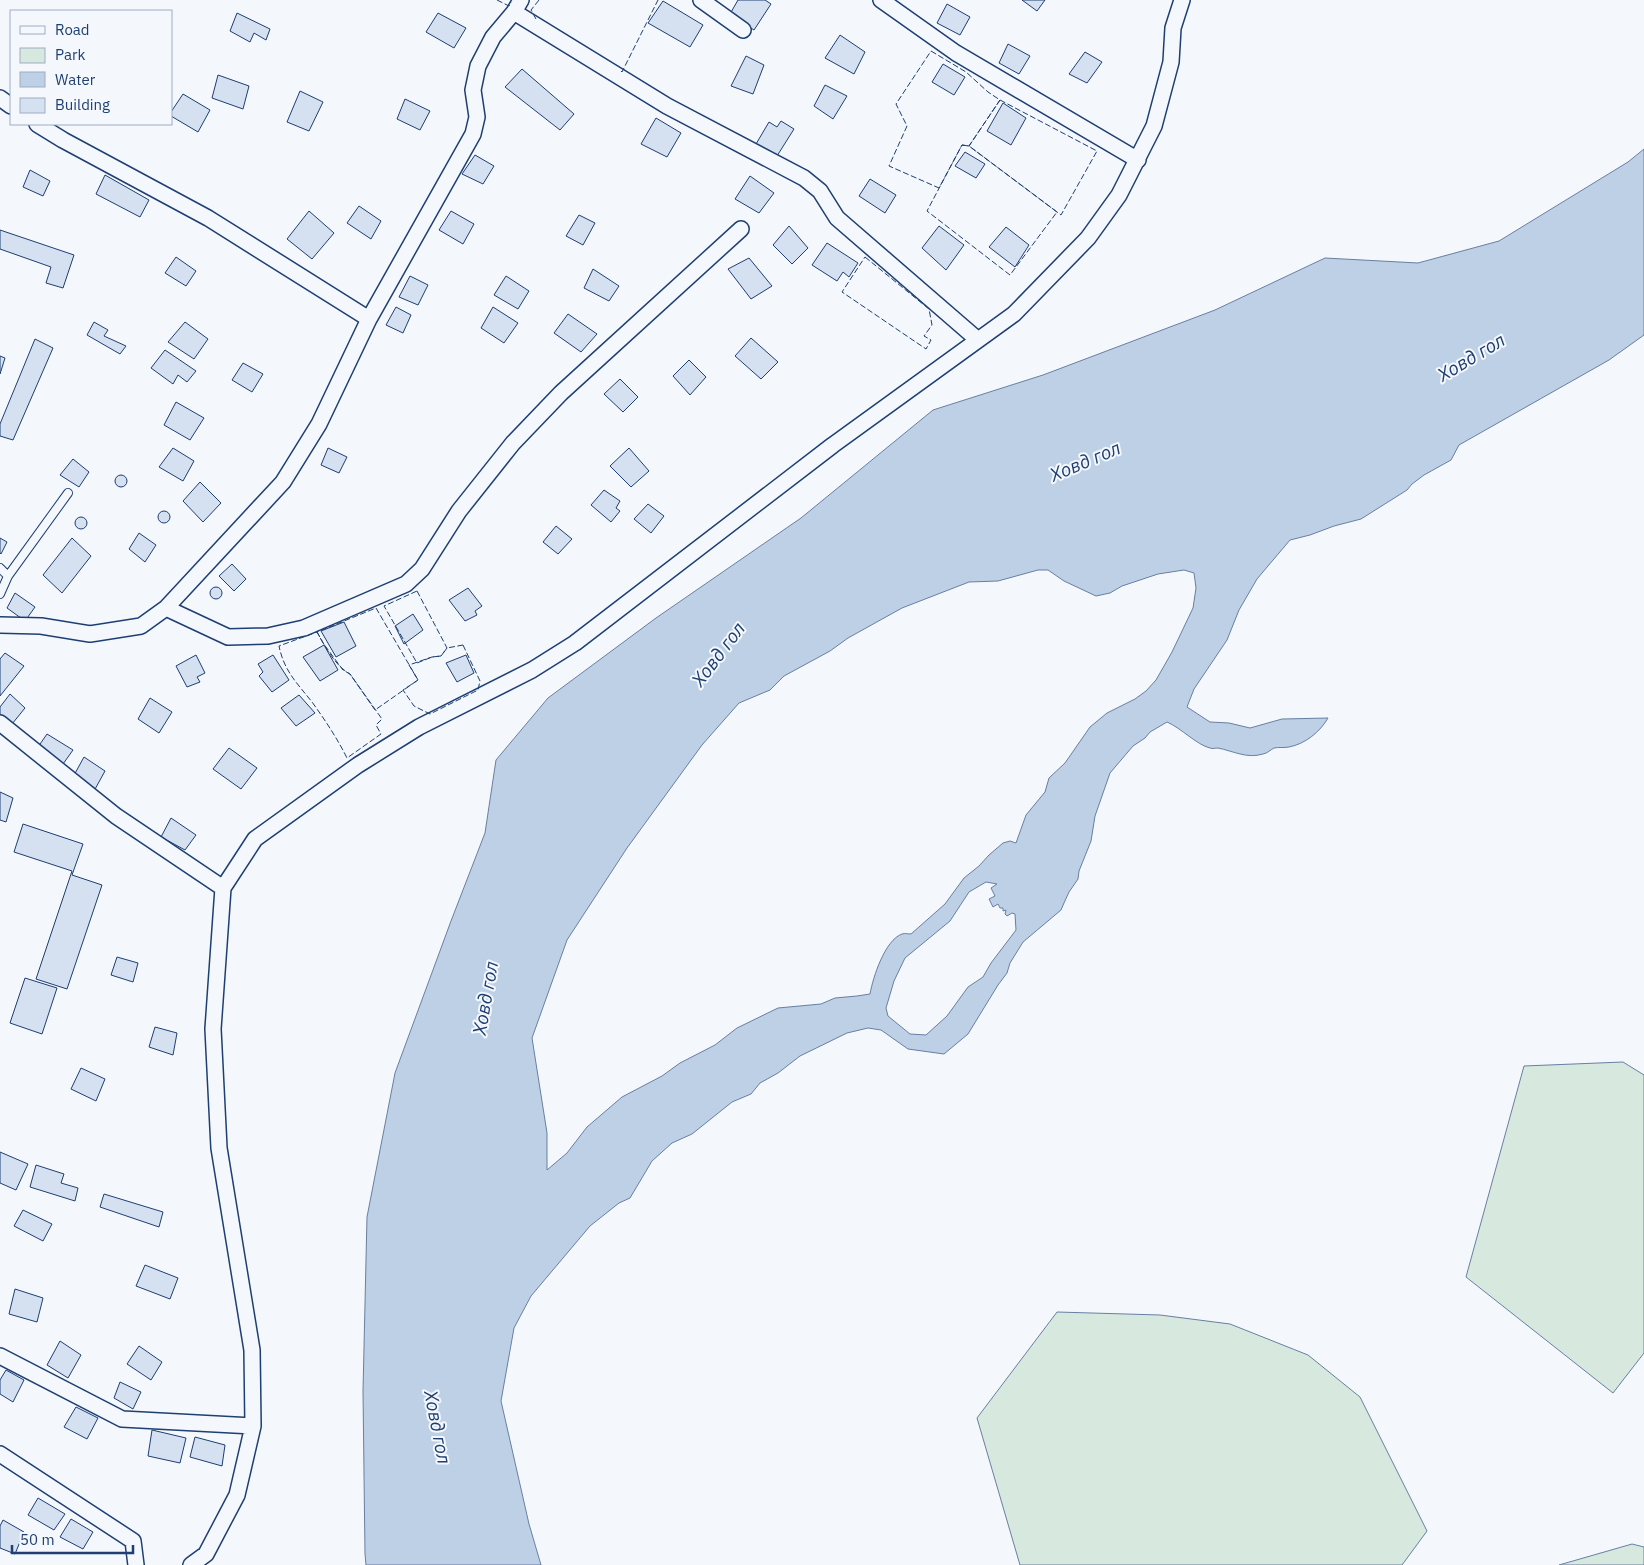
<svg xmlns="http://www.w3.org/2000/svg" width="1644" height="1565" viewBox="0 0 1644 1565" font-family="'IBM Plex Sans',sans-serif">
  <rect width="100%" height="100%" fill="#f4f7fb"/>
  <path fill="#d7e8df" stroke="#687fa3" d="M1623 1062 1644 1075V1353L1613 1393 1466 1277 1524 1066Z
    M1057 1312 1160 1315 1230 1324 1308 1355 1360 1397 1427 1531 1402 1565H1020L977 1418Z
    M1632 1544 1644 1547V1565H1559Z"/>
  <path fill="#bed0e5" stroke="#687fa3" fill-rule="evenodd" d="M1644 149V335L1609 360 1459 445 1451 460 1424 475 1412 484 1407 490 1361 519 1334 526 1310 535 1290 540 1257 579 1239 610 1227 640 1194 689 1187 707 1210 722 1229 723 1250 728 1282 719 1328 718C1320 732 1305 744 1289 747 1284 748 1278 747 1274 748 1270 750 1268 753 1263 754 1247 759 1233 751 1218 748 1215 748 1213 749 1210 748 1197 745 1181 728 1167 722L1150 732 1145 738 1133 746 1110 773 1095 816 1091 841 1079 871 1078 879 1069 892 1064 903 1061 910 1023 942 1010 963 1007 973 998 985 968 1034 944 1054 908 1049 881 1030 868 1028 847 1033 800 1056 778 1073 760 1083 751 1094 732 1102 692 1134 672 1143 652 1161 630 1198 619 1203 590 1226 531 1296 514 1328 501 1401 529 1524 541 1565H366L365 1554 363 1391 367 1217 395 1073 451 921 485 833 496 760 548 698 656 618 801 518 933 410 1043 375 1215 310 1325 258 1418 263 1499 241 1628 162ZM1038 570H1048L1064 581 1096 596 1110 593 1122 586 1158 574 1184 570 1194 573 1196 588 1193 608 1172 652 1156 680 1146 691 1135 699 1107 713 1090 727 1065 763 1049 778 1045 792 1026 815 1016 843 1010 841 1003 843 989 855 979 866 964 878 945 904 911 934C908 934 905 933 902 934 885 940 873 977 870 994L857 996 835 998 821 1004 778 1008 737 1028 715 1045 680 1063 662 1076 622 1097 587 1127 567 1153 547 1170V1133L532 1038 567 940 627 848 702 745 739 703 770 690 784 676 830 651 848 638 902 608 969 582 998 581ZM986 882 997 884 991 888 995 896 989 899 993 907 998 904 1000 908H1003V911L1006 910 1005 914 1007 916 1012 913 1015 914 1016 930 991 963 983 977 968 987 947 1016 926 1035 910 1034 888 1016 886 1008 894 981 905 958 950 921 969 892Z"/>
  <path fill="#d5e0f0" stroke="#1d3f73" d="M738 0H765L771 4 754 30 730 14Z
    M1022 0H1045L1037 11Z
    M663 1 703 25 690 47 648 23Z
    M947 4 970 17 960 35 937 23Z
    M237 13 270 29 266 40 254 33 250 42 230 31Z
    M438 13 466 28 454 48 426 32Z
    M840 35 865 52 854 74 825 58Z
    M1008 44 1030 56 1019 74 999 63Z
    M1085 52 1102 62 1087 83 1069 74Z
    M746 56 764 65 753 94 731 86Z
    M943 64 965 77 954 95 932 82Z
    M522 69 574 114 560 130 505 87Z
    M218 75 249 86 243 109 212 98Z
    M825 85 847 96 833 119 814 106Z
    M300 91 323 102 309 131 287 122Z
    M183 94 210 110 198 132 171 116V112Z
    M405 99 430 111 420 130 397 119Z
    M1003 103 1026 118 1011 145 987 131Z
    M656 118 681 133 667 157 641 144Z
    M781 121 794 129 777 156 756 144 769 122 777 127Z
    M965 152 985 164 976 178 955 166Z
    M475 155 494 166 483 184 462 174Z
    M30 170 50 181 43 196 23 187Z
    M105 175 149 200 140 217 96 194Z
    M750 176 774 193 759 213 735 199Z
    M870 179 896 195 885 213 859 196Z
    M359 206 381 221 371 239 347 223Z
    M309 211 334 233 312 259 287 239Z
    M451 211 474 224 463 244 439 230Z
    M579 215 595 223 583 245 566 236Z
    M789 226 808 248 792 264 773 245Z
    M939 226 964 245 946 270 922 248Z
    M1006 227 1029 245 1015 267 989 247Z
    M0 230 74 255 63 288 46 283 51 267 0 249Z
    M827 243 858 263 849 277 843 272 837 281 812 265Z
    M176 257 196 271 186 286 165 273Z
    M749 258 772 286 751 299 728 269Z
    M593 269 619 286 609 301 584 288Z
    M410 276 428 285 418 305 399 297Z
    M506 276 529 291 518 309 494 295Z
    M396 307 411 315 403 333 386 325Z
    M493 307 518 323 504 343 481 328Z
    M568 314 597 334 581 352 554 333Z
    M94 322 108 330 104 336 126 346 120 354 87 335Z
    M185 322 208 339 194 359 168 342Z
    M751 338 778 362 761 379 735 356Z
    M35 339 53 348 13 440 0 436V424Z
    M165 350 196 371 187 382 178 375 173 384 151 368Z
    M0 356 5 358 0 374Z
    M689 360 706 377 690 395 673 376Z
    M243 363 263 374 252 392 232 380Z
    M620 379 638 397 623 412 604 394Z
    M176 402 204 418 190 440 164 425Z
    M173 448 194 461 183 481 159 467Z
    M328 448 347 457 339 473 321 465Z
    M629 448 649 471 631 487 610 466Z
    M73 459 89 472 79 487 60 475Z
    M115 481a6 6 0 1 1 12 0a6 6 0 1 1-12 0Z
    M200 482 221 503 203 522 183 501Z
    M604 490 620 501 616 508 620 511 611 522 591 505Z
    M648 504 664 516 651 533 634 519Z
    M158 517a6 6 0 1 1 12 0a6 6 0 1 1-12 0Z
    M75 523a6 6 0 1 1 12 0a6 6 0 1 1-12 0Z
    M556 526 572 539 558 554 543 542Z
    M139 533 156 545 145 562 129 549Z
    M0 538 7 542 1 554 0 553Z
    M72 538 91 556 62 593 43 575Z
    M232 564 246 579 234 591 219 576Z
    M210 593a6 6 0 1 1 12 0a6 6 0 1 1-12 0Z
    M468 588 482 606 475 611 477 615 465 621 449 600Z
    M15 593 35 607 25 621 7 608Z
    M413 614 423 630 404 644 395 626Z
    M344 622 356 646 336 657 321 631Z
    M324 645 338 670 320 681 303 657Z
    M5 653 24 666 0 696V659Z
    M196 655 205 673 197 677 200 682 187 687 176 666Z
    M273 655 289 680 272 692 259 676 263 672 258 664Z
    M466 655 474 673 457 682 446 663Z
    M10 694 25 708 12 724 0 714V707Z
    M299 695 315 713 296 726 281 708Z
    M150 698 172 712 159 733 138 719Z
    M47 734 73 750 63 764 38 747Z
    M229 748 257 768 241 789 213 769Z
    M84 757 105 771 94 791 73 777Z
    M0 792 13 798 6 822 0 820Z
    M171 818 196 835 185 850 161 837Z
    M23 824 83 844 72 875 102 885 67 989 36 979 72 871 14 852Z
    M117 957 138 963 133 982 111 975Z
    M25 978 57 988 42 1034 10 1023Z
    M155 1027 177 1033 173 1055 149 1047Z
    M81 1068 105 1079 96 1101 71 1089Z
    M0 1152 28 1164 16 1190 0 1183Z
    M36 1165 64 1174 61 1183 78 1188 75 1201 30 1187Z
    M104 1194 163 1212 159 1227 100 1207Z
    M23 1210 52 1224 43 1241 14 1226Z
    M145 1265 178 1278 170 1299 136 1286Z
    M15 1289 43 1298 37 1322 9 1314Z
    M60 1341 81 1355 68 1378 47 1365Z
    M139 1346 162 1362 151 1380 127 1364Z
    M6 1370 24 1380 13 1402 0 1394V1380Z
    M120 1382 141 1392 133 1409 114 1398Z
    M76 1407 98 1418 87 1439 64 1427Z
    M152 1430 186 1438 180 1463 148 1456Z
    M195 1437 225 1445 222 1466 190 1457Z
    M38 1498 65 1514 54 1530 28 1515Z
    M71 1519 93 1532 83 1549 60 1537Z
    M3 1520 24 1532 15 1554 0 1548V1526Z"/>
  <g fill="none" stroke-linecap="round" stroke-linejoin="round">
    <defs>
      <path id="lane" d="M0 568 8 576
        M0 594 8 576 68 493"/>
      <path id="street" d="M701 0 743 30
        M881 0 956 53 1138 160
        M514 12 667 106 804 178 820 191 837 218 978 340
        M0 98 11 106
        M37 124 63 140 208 218 369 319
        M166 608 228 637 268 636 304 628 406 584 422 569 459 511 513 443 561 393 741 229
        M0 625 41 626 90 634 141 626 166 608 283 482 319 424 369 319 473 134 477 117 473 90 478 66 493 37 514 12 521 0
        M0 723 116 816 223 888 213 1029 219 1148 252 1350 253 1426 237 1495 206 1554 191 1565
        M223 888 255 839 358 765 419 727 532 670 575 643 833 445 1014 314 1088 238 1119 195 1154 126 1171 62 1173 28 1182 0
        M0 1356 122 1419 253 1426
        M0 1454 133 1541 136 1565"/>
    </defs>
    <use href="#lane" stroke="#1d3f73" stroke-width="10"/>
    <use href="#street" stroke="#1d3f73" stroke-width="18"/>
    <use href="#lane" stroke="#f4f7fb" stroke-width="8"/>
    <use href="#street" stroke="#f4f7fb" stroke-width="15"/>
    <path stroke="#1d3f73" stroke-width="1" stroke-dasharray="6 2.5" stroke-linecap="butt" d="M497 0 509 6 511 2
      M536 19 531 10 539 0
      M931 51 966 72 988 92 1000 100 969 146 962 145 939 188 889 166 907 126 896 104Z
      M621 71 622 72 658 0
      M1000 100 1097 151 1061 215 969 146Z
      M962 145 969 146 1057 212 1010 275 927 211Z
      M865 257 929 309 932 325 924 336 931 340 926 349 842 292Z
      M417 591 447 648 441 656 432 657 417 663 384 606Z
      M376 608 418 680 375 710 350 674 343 670 323 643 317 632Z
      M317 632C325 646 335 666 350 674L382 719 376 725 381 734 347 758C337 738 325 720 312 702 297 683 284 671 279 646Z
      M463 645 480 681 478 690 430 714 414 706 403 690 418 680 409 665 432 657 441 656 447 648Z"/>
  </g>
  <g text-anchor="middle" stroke-width="4" stroke-linejoin="round" paint-order="stroke">
    <g font-size="19" font-style="italic" fill="#1d3f73" stroke="#f4f7fb">
      <text transform="translate(1471 357) rotate(-31)" y="7">Ховд гол</text>
      <text transform="translate(1085 461) rotate(-23)" y="7">Ховд гол</text>
      <text transform="translate(718 654) rotate(-53)" y="7">Ховд гол</text>
      <text transform="translate(485 998) rotate(-80)" y="7">Ховд гол</text>
      <text transform="translate(438 1427) rotate(79)" y="7">Ховд гол</text>
    </g>
  </g>
  <rect x="10" y="10" width="162" height="115" fill="#f4f7fb" stroke="#9eadc5"/>
  <rect x="20" y="26" width="25" height="8" fill="#f4f7fb" stroke="#9eadc5"/>
  <text x="55" y="35" font-size="15" fill="#1d3f73">Road</text>
  <rect x="20" y="48" width="25" height="15" fill="#d7e8df" stroke="#9eadc5"/>
  <text x="55" y="60" font-size="15" fill="#1d3f73">Park</text>
  <rect x="20" y="72" width="25" height="15" fill="#bed0e5" stroke="#9eadc5"/>
  <text x="55" y="85" font-size="15" fill="#1d3f73">Water</text>
  <rect x="20" y="98" width="25" height="15" fill="#d5e0f0" stroke="#9eadc5"/>
  <text x="55" y="110" font-size="15" fill="#1d3f73">Building</text>
  <path d="M12 1545v8h121v-8" fill="none" stroke="#1d3f73" stroke-width="2.5"/>
  <text x="20" y="1545" font-size="15" fill="#1d3f73" stroke="#f4f7fb" stroke-width="4" paint-order="stroke">50 m</text>
</svg>
